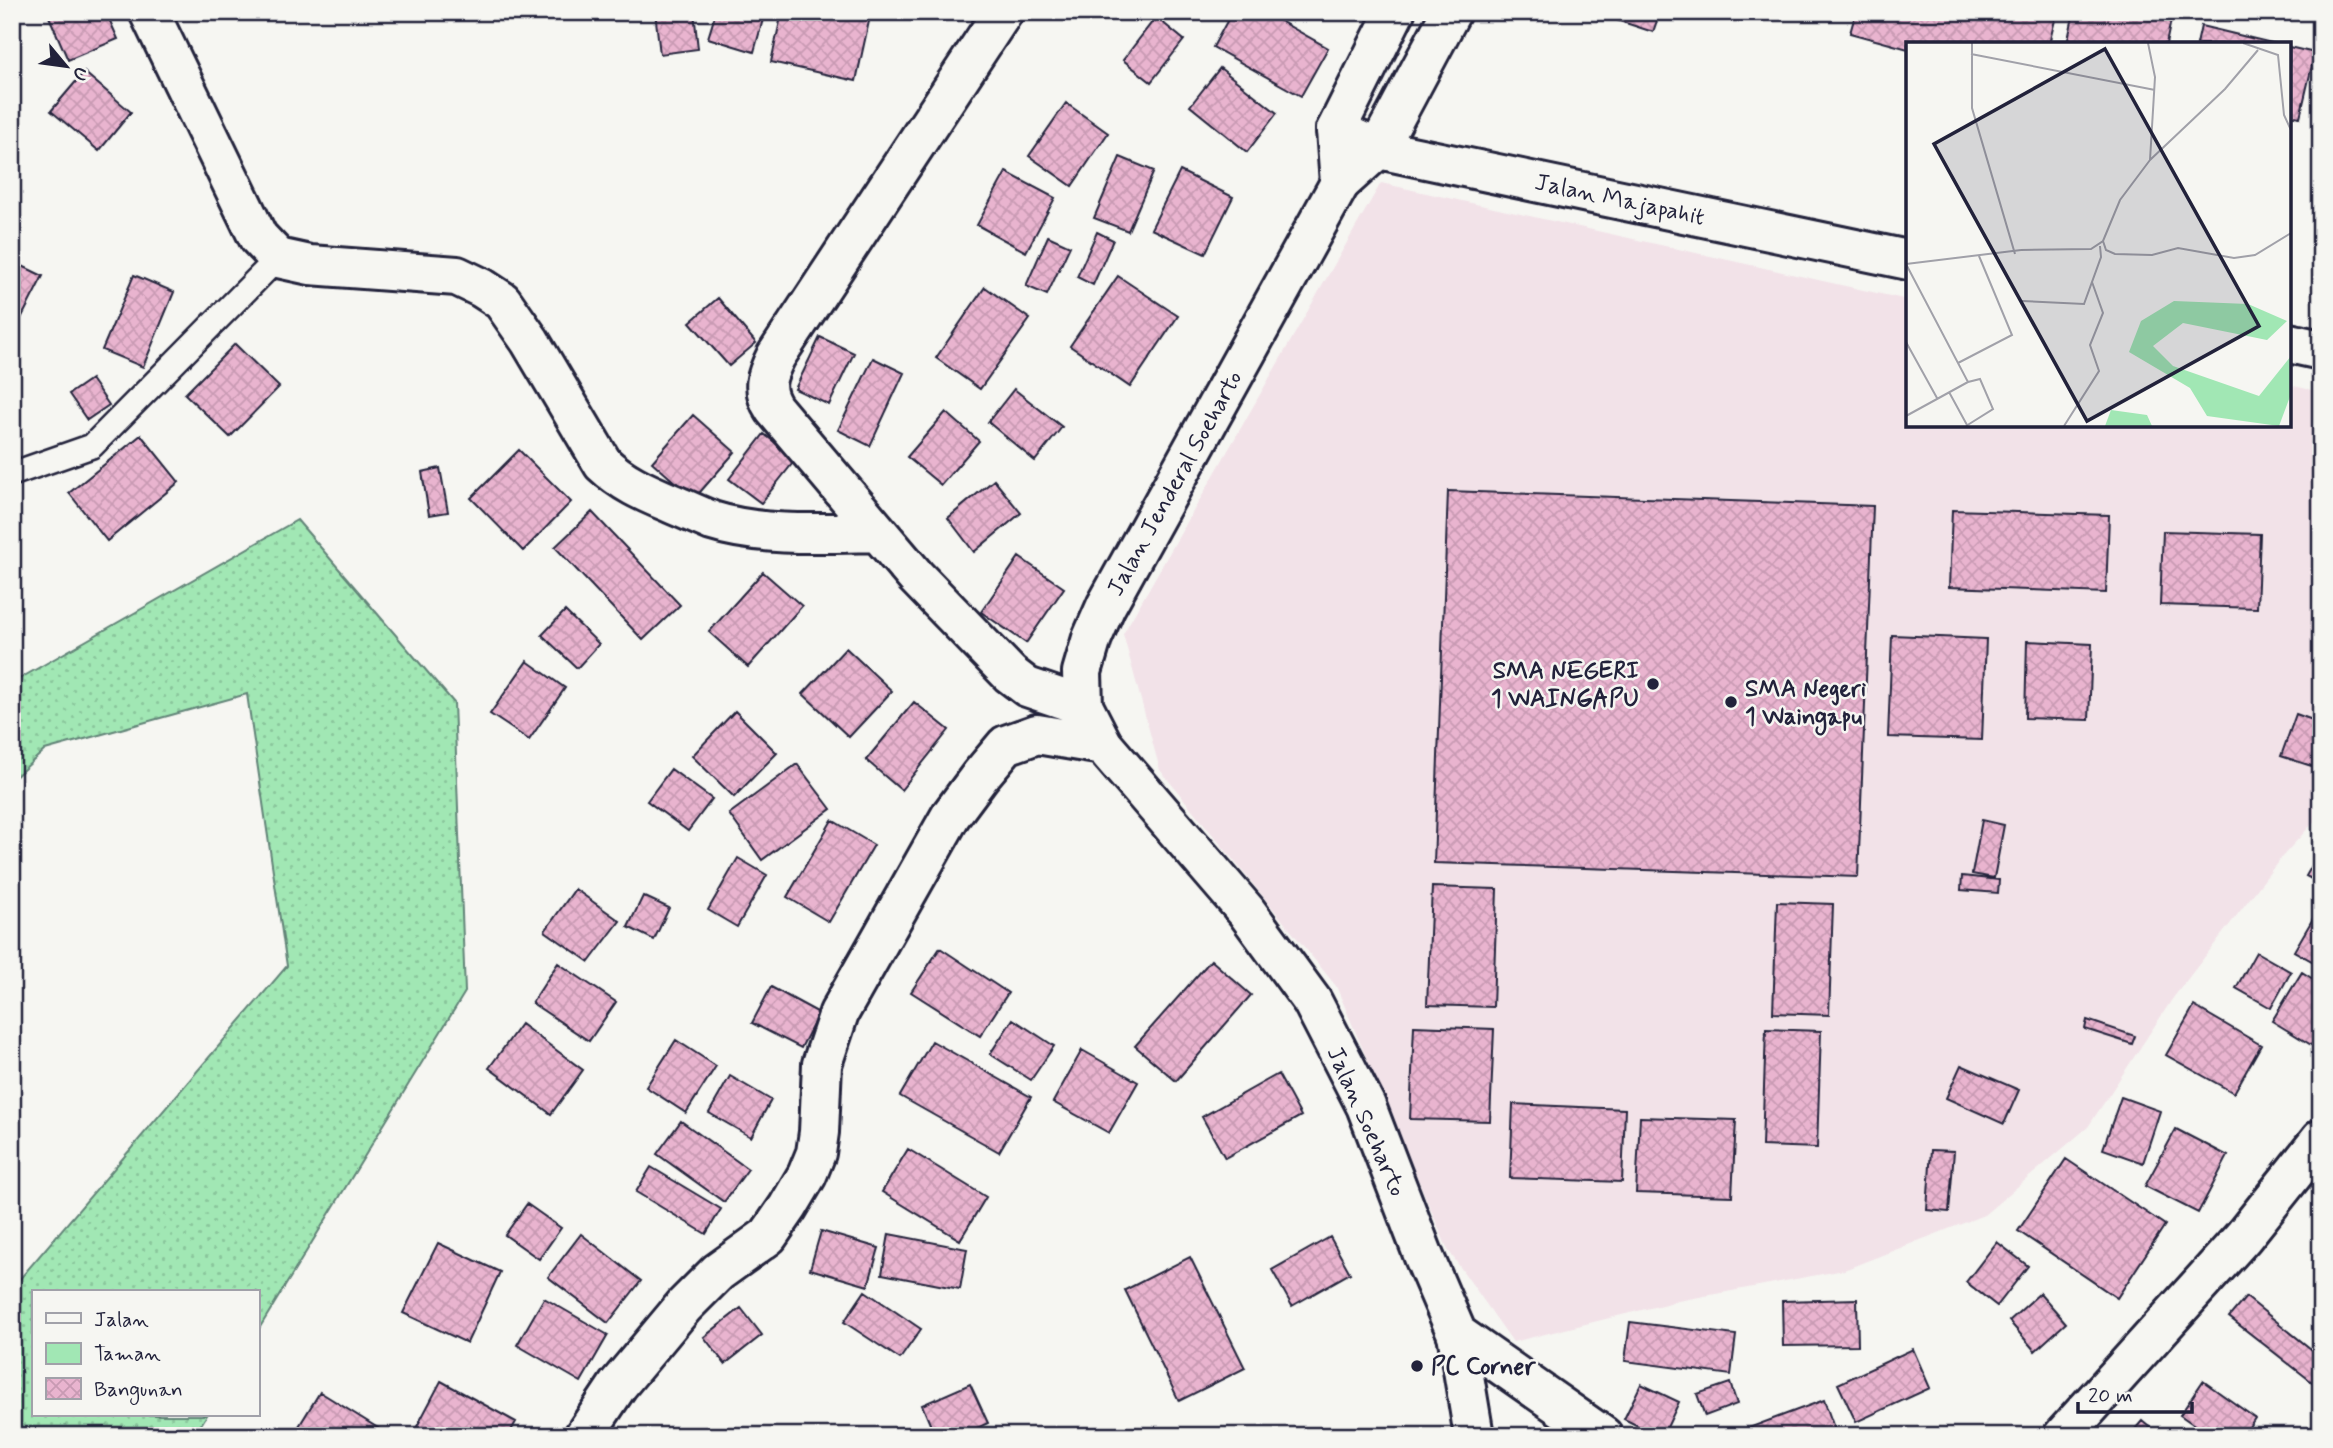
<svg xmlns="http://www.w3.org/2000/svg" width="2333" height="1448" viewBox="0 0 2333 1448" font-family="Mynerve,sans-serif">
  <defs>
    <pattern id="green-dots" width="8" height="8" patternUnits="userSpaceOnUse" patternTransform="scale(1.75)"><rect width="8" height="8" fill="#a1e7b4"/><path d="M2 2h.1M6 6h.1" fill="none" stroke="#8ac69c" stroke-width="1.8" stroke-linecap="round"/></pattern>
    <pattern id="building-cross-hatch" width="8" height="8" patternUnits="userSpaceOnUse" patternTransform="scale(1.75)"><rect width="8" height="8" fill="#e9b4cf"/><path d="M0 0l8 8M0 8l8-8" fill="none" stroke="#c89ab3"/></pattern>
  </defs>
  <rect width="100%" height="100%" fill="#f6f6f2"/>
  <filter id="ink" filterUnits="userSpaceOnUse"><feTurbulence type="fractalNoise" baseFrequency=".0143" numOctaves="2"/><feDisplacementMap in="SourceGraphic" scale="14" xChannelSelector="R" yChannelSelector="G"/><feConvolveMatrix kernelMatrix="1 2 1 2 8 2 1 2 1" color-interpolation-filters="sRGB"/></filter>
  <g filter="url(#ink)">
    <path fill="#f2e2e8" d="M1381 183 1908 300V425H2289V385L2321 392V814L2281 858 2173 998 2088 1127 1984 1215 1844 1270 1678 1301 1513 1342 1448 1250 1336 986 1160 770 1123 634Z"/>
    <path fill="url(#green-dots)" stroke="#628478" stroke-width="2" d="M297 520 454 703 465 992 257 1332V1292H33V1415H207L194 1436H12V1288L287 966 247 694 45 750 12 780V683Z"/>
    <path fill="url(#building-cross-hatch)" stroke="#22223b" stroke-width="2" d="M47 12H106L118 39 68 60Z
      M655 12H694L698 49 660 54Z
      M716 12H765L754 52 708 38Z
      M782 12H871L856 81 771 62Z
      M1232 12H1264L1328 48 1301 96 1213 47Z
      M1598 12H1660L1653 32 1598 14Z
      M1856 12H2057L2049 44H1908V49L1850 33Z
      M2074 12H2137L2171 20 2166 44H2067Z
      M1156 17 1184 40 1151 82 1123 60Z
      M2201 26 2276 44H2197Z
      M2289 47 2315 53 2300 117 2289 115Z
      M1220 68 1277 113 1247 152 1190 106Z
      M84 72 131 112 99 151 51 111Z
      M1066 103 1108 133 1072 186 1029 156Z
      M1120 157 1154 171 1128 231 1094 218Z
      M1180 171 1233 197 1205 254 1151 229Z
      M1006 172 1055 198 1026 252 977 225Z
      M1097 232 1113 240 1093 285 1077 277Z
      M1048 236 1070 246 1047 295 1026 286Z
      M12 261 43 276 12 336Z
      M134 275 174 292 143 367 102 350Z
      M1118 276 1178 316 1130 387 1070 346Z
      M985 287 1030 319 980 389 936 358Z
      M718 298 756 343 729 366 690 322Z
      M820 337 854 353 829 405 795 389Z
      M235 344 279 387 230 437 185 394Z
      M873 358 904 373 870 446 838 430Z
      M91 379 109 405 87 420 69 394Z
      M1014 389 1062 427 1035 461 988 422Z
      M946 412 979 441 941 485 907 457Z
      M693 415 735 452 694 499 652 462Z
      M764 434 796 459 761 503 729 479Z
      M141 435 179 482 107 541 69 493Z
      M519 450 571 502 523 551 471 498Z
      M440 468 448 512 429 515 422 472Z
      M994 480 1021 513 974 552 948 518Z
      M1448 491 1873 506 1858 877 1434 863Z
      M1952 510 2109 515 2106 593 1949 587Z
      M592 512 680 605 643 640 555 547Z
      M2163 531 2260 534 2257 608 2160 605Z
      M1019 557 1064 588 1026 643 981 612Z
      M763 572 802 606 748 667 709 632Z
      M565 611 599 644 577 668 542 635Z
      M1892 635 1986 639 1982 740 1888 737Z
      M2027 641 2092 644 2089 720 2025 718Z
      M846 648 892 691 849 737 803 694Z
      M527 661 565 688 529 740 490 714Z
      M914 702 949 730 901 790 866 760Z
      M735 711 777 753 734 797 692 756Z
      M2296 714 2321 723V769L2281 756Z
      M797 764 831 809 762 860 729 814Z
      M671 769 712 799 688 831 647 801Z
      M832 820 874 845 829 922 787 897Z
      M1982 820 2004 825 1994 878 1972 874Z
      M2321 850V884L2306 876Z
      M738 858 767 875 737 927 708 910Z
      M1962 876 1999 880 1998 893 1961 890Z
      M1432 887 1497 889 1493 1007 1427 1005Z
      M575 889 620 921 589 962 545 931Z
      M643 896 669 908 654 940 628 927Z
      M1777 902 1833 904 1829 1015 1773 1013Z
      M2315 915 2321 918V966L2294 951Z
      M940 948 1008 993 980 1036 911 992Z
      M2256 952 2291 972 2271 1008 2236 988Z
      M1211 960 1251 995 1176 1081 1135 1046Z
      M558 963 616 1002 589 1041 532 1003Z
      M2302 972 2321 984V1051L2272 1021Z
      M771 987 819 1013 801 1048 752 1023Z
      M2194 1006 2261 1045 2234 1093 2166 1055Z
      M1013 1019 1054 1046 1031 1080 990 1054Z
      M2087 1020 2135 1036 2132 1044 2085 1029Z
      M521 1024 583 1070 551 1114 489 1068Z
      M1414 1026 1494 1029 1490 1121 1410 1119Z
      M1766 1029 1821 1031 1817 1148 1762 1146Z
      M676 1040 716 1066 686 1113 646 1087Z
      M932 1041 1031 1097 999 1152 900 1096Z
      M1082 1050 1138 1082 1109 1133 1053 1102Z
      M1961 1065 2019 1090 2004 1124 1946 1098Z
      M1278 1074 1301 1116 1225 1158 1202 1117Z
      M730 1076 771 1100 751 1137 709 1113Z
      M2121 1097 2160 1111 2143 1163 2103 1149Z
      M1513 1104 1625 1109 1622 1182 1510 1178Z
      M1640 1117 1736 1120 1732 1196 1636 1193Z
      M681 1121 748 1169 724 1202 657 1154Z
      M2176 1129 2228 1156 2198 1213 2145 1186Z
      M908 1149 986 1197 960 1240 882 1192Z
      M1931 1150 1954 1151 1949 1212 1927 1210Z
      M2066 1159 2165 1225 2117 1298 2018 1231Z
      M651 1167 721 1209 706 1234 636 1192Z
      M527 1204 561 1228 539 1259 505 1235Z
      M821 1231 879 1248 868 1286 810 1269Z
      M581 1234 641 1281 608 1323 548 1277Z
      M889 1234 967 1249 960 1289 882 1274Z
      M1330 1237 1350 1273 1292 1306 1272 1270Z
      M1997 1242 2028 1266 1997 1306 1966 1282Z
      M438 1243 500 1272 467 1343 403 1313Z
      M1190 1257 1245 1368 1179 1401 1125 1290Z
      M865 1291 921 1329 900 1359 844 1322Z
      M2040 1293 2066 1323 2035 1351 2009 1321Z
      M2246 1297 2321 1357V1389L2229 1317Z
      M544 1298 608 1335 581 1382 517 1345Z
      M1857 1299 1858 1345 1783 1346 1782 1301Z
      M741 1308 762 1335 725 1364 704 1337Z
      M1630 1322 1736 1335 1731 1375 1625 1361Z
      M1913 1349 1930 1388 1856 1422 1838 1384Z
      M441 1381 516 1422 508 1436H412Z
      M2203 1381 2255 1418 2243 1436H2210L2180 1415Z
      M1730 1383 1737 1404 1705 1416 1697 1394Z
      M970 1384 988 1423 960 1436H935L922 1405Z
      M1641 1384 1679 1402 1663 1436H1658L1624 1419Z
      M320 1392 389 1435 388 1436H293Z
      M1824 1400 1837 1436H1740L1738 1432Z
      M2142 1421 2160 1436H2129Z"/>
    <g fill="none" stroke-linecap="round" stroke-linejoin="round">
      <defs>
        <path id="service" d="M12 474 92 446 278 258"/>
        <path id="minor" d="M149 12 258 237 278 258 310 265 457 276 482 288 502 301 530 341 603 464C622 482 644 492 668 502 682 508 697 515 712 521 762 537 826 533 878 532
          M1003 12 776 356C766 376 761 389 774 409L916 577 1010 674 1027 687 1083 706
          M1457 1334 1474 1436
          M584 1436 618 1385 684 1306 718 1272 768 1236 788 1207 807 1175 816 1153 819 1132 822 1064 839 1013 951 815 980 776 1006 745 1037 734 1103 745
          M2063 1436 2243 1237 2321 1139"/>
        <path id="tertiary" d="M1336 130 1378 149 1908 260
          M1340 183 1106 606 1092 638 1082 672 1083 706 1103 745 1246 911 1312 1001 1366 1106 1424 1257 1457 1334 1603 1436
          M2289 343 2321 350"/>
        <path id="secondary" d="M1340 183 1378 149 1451 12
          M1340 183 1336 130 1395 12"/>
      </defs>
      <use href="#service" stroke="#22223b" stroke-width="28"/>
      <use href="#minor" stroke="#22223b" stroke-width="44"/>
      <use href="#tertiary" stroke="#22223b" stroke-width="44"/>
      <use href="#secondary" stroke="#22223b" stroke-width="44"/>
      <use href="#service" stroke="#f6f6f2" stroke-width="23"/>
      <use href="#minor" stroke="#f6f6f2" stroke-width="38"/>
      <use href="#tertiary" stroke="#f6f6f2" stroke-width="38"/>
      <use href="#secondary" stroke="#f6f6f2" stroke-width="38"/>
    </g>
  </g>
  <g fill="#22223b" stroke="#f6f6f2" stroke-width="2.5">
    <circle cx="1653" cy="684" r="7"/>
    <circle cx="1731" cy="702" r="7"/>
    <circle cx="1417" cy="1366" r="7"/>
  </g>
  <g text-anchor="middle" stroke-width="5" stroke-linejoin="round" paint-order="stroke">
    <g font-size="24" fill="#22223b" stroke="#f6f6f2">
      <text transform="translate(1620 199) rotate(12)" y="8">Jalan Majapahit</text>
      <text transform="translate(1174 483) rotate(-61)" y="8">Jalan Jenderal Soeharto</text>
      <text transform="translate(1367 1121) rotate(66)" y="8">Jalan Soeharto</text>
    </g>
    <g font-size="24" font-weight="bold" fill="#22223b" stroke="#f6f6f2" text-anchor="start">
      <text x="1639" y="678" text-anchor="end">SMA NEGERI<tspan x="1639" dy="28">1 WAINGAPU</tspan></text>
      <text x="1745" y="696">SMA Negeri<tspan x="1745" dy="28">1 Waingapu</tspan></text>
      <text x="1431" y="1374">PC Corner</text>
    </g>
  </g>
  <g transform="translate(1906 42)">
    <rect width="385" height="385" fill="#f6f6f2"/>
    <path d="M268 259 342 262 381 279 361 298 277 281 247 304 267 324 353 354 385 314V352L373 384 301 374 284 346 223 310 235 279ZM205 368 241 373 246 384H199Z" fill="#a1e7b4"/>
    <path fill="none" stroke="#a1a1a9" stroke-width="2" d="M66 1V66L109 212M337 1 372 13 378 73 385 88M65 12 249 48M244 118 319 47 352 8M197 199 200 208 209 212 246 213 272 206 328 216 349 213 385 191M115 208 185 207 197 199 214 158 244 118 249 35 242 1M0 222 62 340 0 374M0 222 115 208M116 259 178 262 195 215 194 204M0 300 31 356M52 321 106 293 73 214M43 350 61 383M60 384 87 367 74 337 62 340M158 384 193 329 184 303 197 271 186 240"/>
    <path fill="#22223b" fill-opacity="0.15" stroke="#22223b" stroke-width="3.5" d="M199 7 353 284 181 379 28 102Z"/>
    <rect width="385" height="385" fill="none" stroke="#22223b" stroke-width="3.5"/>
  </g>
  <rect width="2333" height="1448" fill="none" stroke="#f6f6f2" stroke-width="42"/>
  <rect x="21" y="21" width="2291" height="1406" fill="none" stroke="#22223b" stroke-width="2.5" filter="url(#ink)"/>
  <rect x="32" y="1290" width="228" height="126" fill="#f6f6f2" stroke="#a1a1a9" stroke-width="2"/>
  <rect x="46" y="1313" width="35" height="10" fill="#f6f6f2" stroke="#a1a1a9" stroke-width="2"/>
  <text x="94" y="1326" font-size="21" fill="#22223b">Jalan</text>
  <rect x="46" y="1343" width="35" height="21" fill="#a1e7b4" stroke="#a1a1a9" stroke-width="2"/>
  <text x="94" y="1360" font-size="21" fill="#22223b">Taman</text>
  <rect x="46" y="1378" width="35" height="21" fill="url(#building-cross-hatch)" stroke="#a1a1a9" stroke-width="2"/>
  <text x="94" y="1396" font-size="21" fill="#22223b">Bangunan</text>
  <g transform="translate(66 66) rotate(119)" stroke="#f6f6f2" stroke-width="5" paint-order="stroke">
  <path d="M0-5L12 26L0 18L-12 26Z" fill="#22223b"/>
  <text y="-10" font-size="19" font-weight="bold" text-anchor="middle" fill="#22223b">U</text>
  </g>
  <path d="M2078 1402v10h114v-10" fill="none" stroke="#22223b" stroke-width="3.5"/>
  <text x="2088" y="1402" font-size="21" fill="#22223b" stroke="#f6f6f2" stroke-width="5" paint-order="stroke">20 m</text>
</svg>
